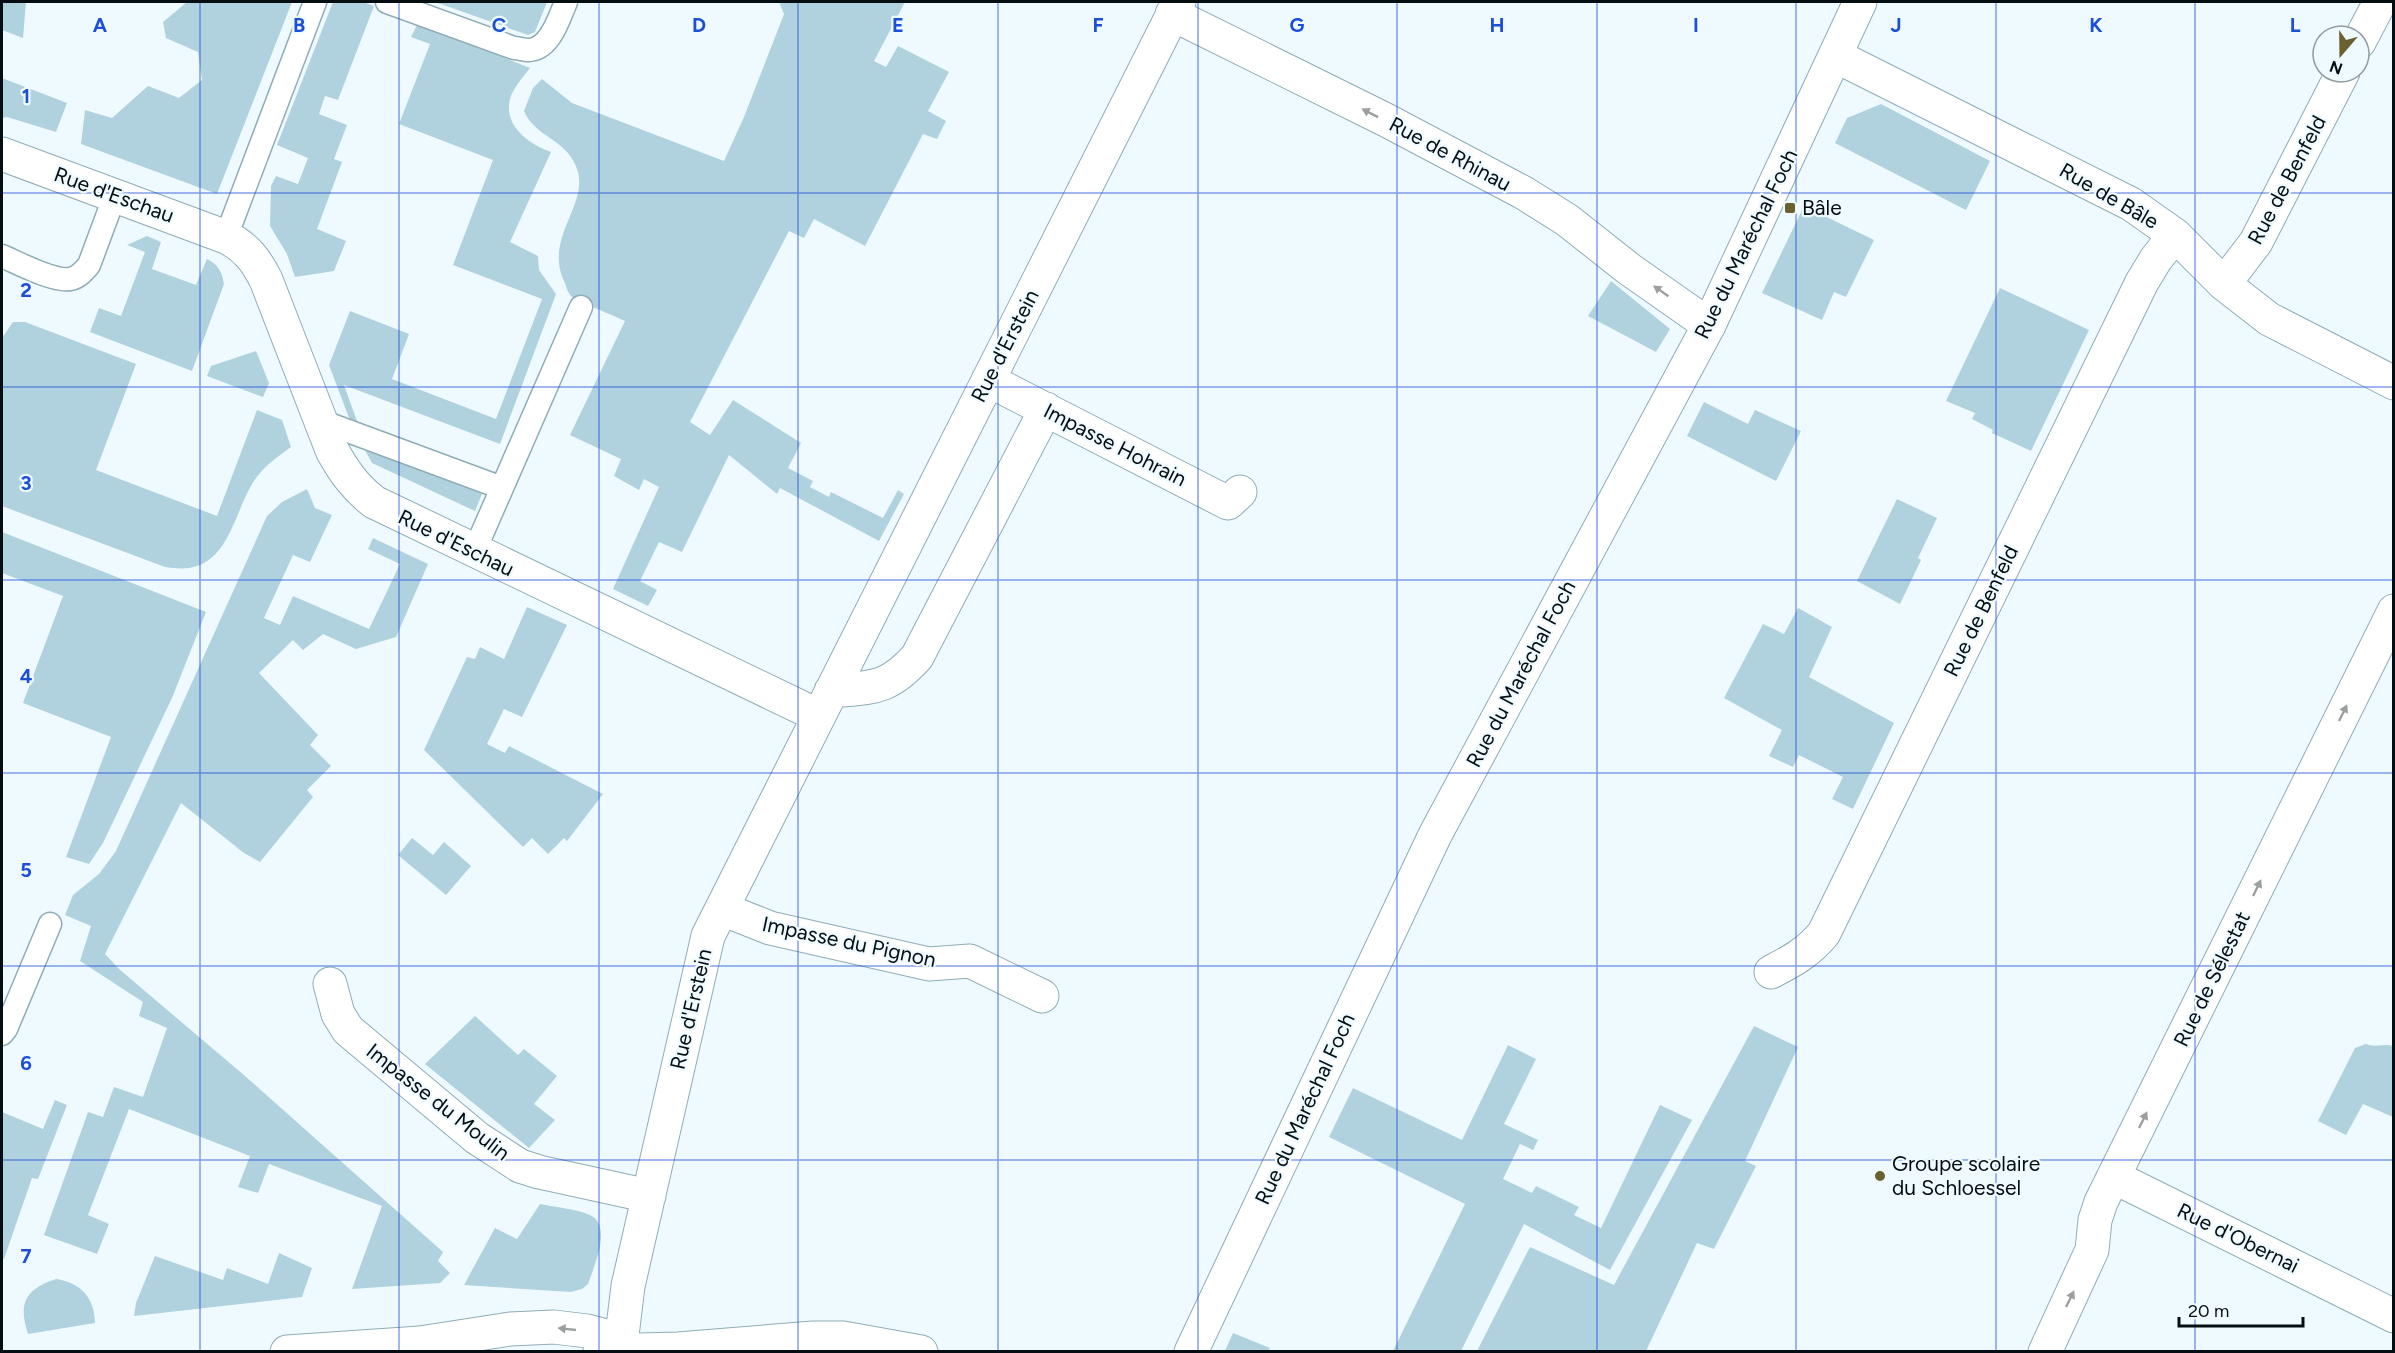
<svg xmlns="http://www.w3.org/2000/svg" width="2395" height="1353" viewBox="0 0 2395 1353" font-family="Figtree,sans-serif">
  <rect width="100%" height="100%" fill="#eefaff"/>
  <path fill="#b0d2de" d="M2 2H26L23 38 2 30Z
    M187 2H292L217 194 81 144 85 110 112 118 148 86 179 98 202 80 198 52 166 38 163 22Z
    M333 2H363L374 6 338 100 325 96 319 114 347 125 334 159 342 162 317 229 346 241 334 271 295 277 287 254 270 226 271 186 276 176 298 184 308 158 277 145Z
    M435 2H547L535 32 528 35Z
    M779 2H905L874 61 886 67 898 46 949 72 928 111 946 121 937 139 923 134 865 246 814 219 804 238 789 231 690 422 710 435 733 400 801 443 788 468 813 481 810 487 829 497 831 492 883 518 898 490 904 494 879 541 780 488 777 494 729 455 682 552 659 542 640 581 657 590 648 606 613 589 659 487 644 479 639 490 614 476 621 459 570 435 625 321C617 317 575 300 571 296 568 293 566 287 565 283 543 240 587 207 578 172 569 139 535 138 524 111L533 88 542 79 572 103 724 161 744 117 784 14Z
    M418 23 530 68C523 77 515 86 511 96 501 124 528 144 551 152L510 242 538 256 539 270 556 294 500 444 344 385 358 424 351 423 329 365 350 311 409 334 392 379 496 419 542 299 453 265 493 160 399 124 430 44 411 37Z
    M2 78 67 103 56 132 7 117 2 118Z
    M1881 104 1990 161 1966 210 1835 143 1847 118Z
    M1804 206 1874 240 1846 297 1834 292 1822 320 1762 293Z
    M147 236 161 242 152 269 196 285 207 259C218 265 222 271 224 284L192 371 90 332 99 308 121 316 145 252 127 245Z
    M1611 281 1670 329 1656 352 1588 316Z
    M2000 288 2089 330 2031 451 1992 433 1993 430 1972 419 1975 413 1946 401Z
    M13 322H25L136 364 96 470 217 516 257 410 282 420 291 447C276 458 260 469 251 486 234 515 228 562 189 568 181 569 172 568 165 567L2 506V338Z
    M256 351 269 383 263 397 207 376 211 366Z
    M1704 402 1748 424 1755 410 1801 431 1776 481 1687 436Z
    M361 443 482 494 475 511 372 463Z
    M307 489 315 508 332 515 310 562 293 555 264 618 280 625 293 596 369 629 400 564 368 549 373 538 428 564 396 637 356 649 323 634 303 650 293 640 259 673 318 735 310 745 331 766 307 790 313 797 260 862 244 853 181 803 105 954 119 969 245 1076 443 1252 438 1261 450 1273 440 1283 352 1289 382 1206 269 1164 258 1193 238 1187 250 1156 129 1109 88 1215 109 1224 97 1254 44 1235 88 1112 103 1117 114 1087 143 1097 167 1028 139 1016 143 1002 80 961 91 926 65 915 73 895 99 874 116 851 267 516 282 502Z
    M1897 499 1937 518 1918 558 1921 560 1900 604 1857 581Z
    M2 532 206 612 172 698 103 843 89 864 66 857 111 737 23 703 63 596 2 573Z
    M527 607 567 625 522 717 504 709 487 744 505 753 509 746 603 794 567 841 564 838 548 854 532 838 523 847 424 750 467 657 475 659 480 647 504 659Z
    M1798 608 1832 627 1809 677 1894 723 1853 809 1832 799 1843 777 1799 755 1793 767 1769 756 1782 730 1724 698 1763 624 1784 634Z
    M412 838 433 855 444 842 471 866 446 895 398 855Z
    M475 1016 518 1055 524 1049 557 1076 534 1104 555 1120 529 1148 425 1064Z
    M1754 1026 1798 1047 1745 1161 1756 1166 1714 1249 1697 1243 1646 1351H1477L1530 1247 1614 1285Z
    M2366 1044C2376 1048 2385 1043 2393 1046V1117L2363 1104 2346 1135 2318 1121 2355 1048Z
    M1508 1045 1536 1059 1504 1124 1538 1140 1533 1150 1520 1144 1503 1179 1532 1193 1536 1186 1579 1207 1574 1215 1601 1228 1660 1105 1692 1120 1610 1270 1524 1224 1461 1351H1393L1465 1204 1329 1137 1353 1088 1462 1140Z
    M55 1100 67 1105 38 1179 32 1178 4 1259 2 1258V1112L43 1129Z
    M540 1204C554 1207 578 1209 590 1215 613 1226 594 1266 588 1284L582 1289 571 1292 464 1285 495 1228 517 1239Z
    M279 1253 312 1268 302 1297 134 1316 136 1303 155 1256 223 1280 227 1268 268 1284Z
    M56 1279C81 1283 94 1297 95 1323L28 1334C18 1304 25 1289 56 1279Z
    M1233 1333 1270 1348 1268 1351H1225Z"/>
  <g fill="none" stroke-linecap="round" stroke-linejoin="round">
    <defs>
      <path id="service" d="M387 2 514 48C518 48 524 50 528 50 550 50 559 18 566 2
        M226 237 315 2
        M2 256C18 263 54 282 70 279 78 278 84 271 89 265L115 195
        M321 421 502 488
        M474 552 581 307
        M2 1034 6 1029 50 924"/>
      <path id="minor" d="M1172 14 1386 120 1524 193 1567 220 1629 269 1709 325
        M2359 42 2380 2
        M1836 56 2131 204 2175 235 2224 284 2269 319 2394 383
        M2 154 226 237C246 247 256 260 266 280L332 450C344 472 355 487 374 502L819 716
        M2224 284 2256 242 2343 72
        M988 380 1228 503 1240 492
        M831 691C873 687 887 690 917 657L1046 409
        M722 909 770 928 929 964 970 961 1042 996
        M1771 972C1792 961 1809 952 1824 933L2142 282 2156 259 2175 235
        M330 984 338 1014 348 1030 477 1138 520 1166 539 1172 649 1196
        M2114 1177 2394 1316
        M600 1351 678 1349 813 1338H843L921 1352
        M287 1352 420 1343 510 1329 554 1327 587 1331 602 1335 620 1349
        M620 1352 628 1286 708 936 1179 2
        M2045 1352 2092 1250 2095 1220 2101 1202 2394 611"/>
      <path id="tertiary" d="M1191 1352 1435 835 1709 325 1860 2"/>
    </defs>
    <use href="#service" stroke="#8facb7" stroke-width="25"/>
    <use href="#minor" stroke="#8facb7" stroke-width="35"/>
    <use href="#tertiary" stroke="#8facb7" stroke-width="35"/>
    <use href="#service" stroke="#fff" stroke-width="22"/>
    <use href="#minor" stroke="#fff" stroke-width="33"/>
    <use href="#tertiary" stroke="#fff" stroke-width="33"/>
  </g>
  <defs><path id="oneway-solid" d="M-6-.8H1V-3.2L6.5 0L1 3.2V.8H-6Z" transform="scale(1.5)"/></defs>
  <g fill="#9b9fa0">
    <use href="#oneway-solid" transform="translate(1370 113) rotate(-153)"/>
    <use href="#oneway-solid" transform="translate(1661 291) rotate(-145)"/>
    <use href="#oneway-solid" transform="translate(2343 713) rotate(-64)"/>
    <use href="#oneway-solid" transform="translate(2257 888) rotate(-64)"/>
    <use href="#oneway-solid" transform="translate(2143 1120) rotate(-64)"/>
    <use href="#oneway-solid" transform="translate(2070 1299) rotate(-64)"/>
    <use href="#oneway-solid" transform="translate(567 1329) rotate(-174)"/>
  </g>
  <path fill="none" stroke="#1d4ed8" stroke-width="1.5" stroke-opacity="0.55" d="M200 2V1352M399 2V1352M599 2V1352M798 2V1352M998 2V1352M1198 2V1352M1397 2V1352M1597 2V1352M1796 2V1352M1996 2V1352M2195 2V1352M2 193H2394M2 387H2394M2 580H2394M2 773H2394M2 966H2394M2 1160H2394"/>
  <g fill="#6a612e" stroke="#eefaff" stroke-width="2">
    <rect x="1784" y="202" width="12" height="12" rx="3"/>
    <circle cx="1880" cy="1176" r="6"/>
  </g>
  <g text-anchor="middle" stroke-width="4.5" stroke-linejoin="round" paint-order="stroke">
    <g font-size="21" fill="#040e12" stroke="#eefaff">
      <text transform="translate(1450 154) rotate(28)" y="7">Rue de Rhinau</text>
      <text transform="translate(2287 180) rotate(-62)" y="7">Rue de Benfeld</text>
      <text transform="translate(114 195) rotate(20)" y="7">Rue d'Eschau</text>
      <text transform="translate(2109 196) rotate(30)" y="7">Rue de Bâle</text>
      <text transform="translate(1746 244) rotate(-64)" y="7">Rue du Maréchal Foch</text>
      <text transform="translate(1005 346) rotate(-63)" y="7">Rue d'Erstein</text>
      <text transform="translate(1115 445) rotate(27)" y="7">Impasse Hohrain</text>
      <text transform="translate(456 543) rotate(26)" y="7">Rue d'Eschau</text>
      <text transform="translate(1981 611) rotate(-64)" y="7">Rue de Benfeld</text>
      <text transform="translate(1521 674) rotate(-62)" y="7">Rue du Maréchal Foch</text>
      <text transform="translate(849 942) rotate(12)" y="7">Impasse du Pignon</text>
      <text transform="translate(2212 979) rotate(-64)" y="7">Rue de Sélestat</text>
      <text transform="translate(691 1009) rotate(-77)" y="7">Rue d'Erstein</text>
      <text transform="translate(438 1102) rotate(38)" y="7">Impasse du Moulin</text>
      <text transform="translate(1305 1109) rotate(-65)" y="7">Rue du Maréchal Foch</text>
      <text transform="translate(2238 1238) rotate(26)" y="7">Rue d'Obernai</text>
    </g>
    <g font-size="21" fill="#040e12" stroke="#eefaff" text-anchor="start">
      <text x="1802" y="215">Bâle</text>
      <text x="1892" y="1171">Groupe scolaire<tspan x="1892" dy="24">du Schloessel</tspan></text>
    </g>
  </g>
  <g font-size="20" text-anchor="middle" font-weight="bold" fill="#1d4ed8" stroke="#eefaff" stroke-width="4.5" stroke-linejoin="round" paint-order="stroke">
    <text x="100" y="32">A</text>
    <text x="299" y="32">B</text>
    <text x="499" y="32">C</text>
    <text x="699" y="32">D</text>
    <text x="898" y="32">E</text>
    <text x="1098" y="32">F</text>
    <text x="1297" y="32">G</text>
    <text x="1497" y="32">H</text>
    <text x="1696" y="32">I</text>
    <text x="1896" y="32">J</text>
    <text x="2096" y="32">K</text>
    <text x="2295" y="32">L</text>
    <text x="26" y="103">1</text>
    <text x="26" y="297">2</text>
    <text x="26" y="490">3</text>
    <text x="26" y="683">4</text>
    <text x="26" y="877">5</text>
    <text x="26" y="1070">6</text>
    <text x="26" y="1263">7</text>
  </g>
  <rect width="2395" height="1353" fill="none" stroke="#040e12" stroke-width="6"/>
  <g transform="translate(2341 54) rotate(200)"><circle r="28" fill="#eefaff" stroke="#909ca0" stroke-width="1.5"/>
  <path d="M0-4.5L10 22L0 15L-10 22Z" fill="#6a612e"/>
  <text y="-9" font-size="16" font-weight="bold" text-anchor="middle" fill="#040e12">N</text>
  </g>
  <path d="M2179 1317v9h124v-9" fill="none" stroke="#040e12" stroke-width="3"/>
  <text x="2188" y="1317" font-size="18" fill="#040e12" stroke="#eefaff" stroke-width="4.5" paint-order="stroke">20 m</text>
</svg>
